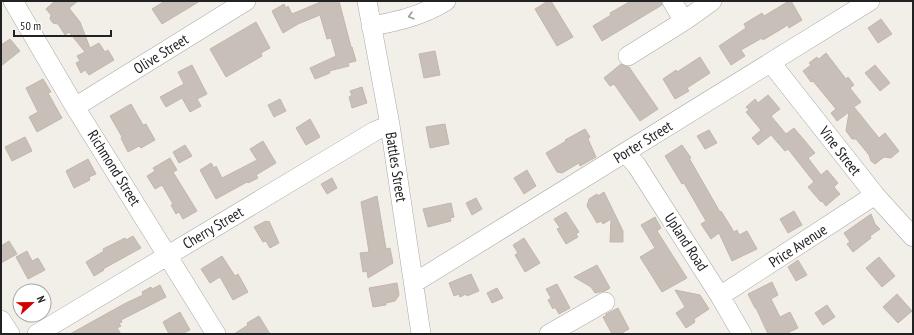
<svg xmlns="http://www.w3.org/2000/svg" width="914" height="335" viewBox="0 0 914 335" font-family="'PT Sans Narrow',sans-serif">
  <rect width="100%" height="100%" fill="#f2efe9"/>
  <path fill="#c7bfb8" stroke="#c4b6ab" d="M55 1H78L69 8 80 22 90 48 99 43 105 52 108 50 114 60 89 75 85 70 81 73 76 63 80 61 77 56 85 52 69 32 65 35 58 24 53 23 50 19 51 15 46 9Z
    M165 1H200L162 24 152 9Z
    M323 1H339L351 47H352L356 61 348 63 349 66 329 71 330 73 315 79 310 68 336 56 331 38 327 39 320 15 298 24 283 33 272 11 284 4 286 8 288 6 292 14Z
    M548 1H551L573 37 557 46 535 9Z
    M631 1H661L662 5 602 41 593 26 611 15 610 13Z
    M789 1H791L802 20 789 28 788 25 763 40 762 38 741 50 745 56 731 65 719 46 746 28 744 24 762 13 764 16Z
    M881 19 892 34 878 43 868 28Z
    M256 22 270 48 261 53 262 56 226 77 210 49Z
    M10 39 20 51 1 66V45Z
    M435 51 440 75 424 78 419 54Z
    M826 53 846 79 848 77 854 85 850 88 861 102 854 107 879 138 885 133 899 151 891 158 884 157 875 164 871 161 869 155 856 139H852L846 131 849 112 837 121 831 113 836 109 813 81 811 82 803 71 811 65 809 63 817 57 819 59Z
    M700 57 710 73 687 88 689 91 675 99 663 79 676 70 677 72Z
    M621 64 629 67 658 109 640 121 614 84 610 86 604 78Z
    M192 65 207 94 197 99 201 106 190 112 182 98 166 107 160 97 184 84 178 72Z
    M875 65 890 83 880 91 865 73Z
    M43 79 51 92 48 93 62 118 37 132 29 117 38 112 26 88Z
    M362 87 367 103 352 108 349 97 352 95 350 91Z
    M768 95 780 109 771 116 786 134 794 128 815 153 808 158 821 175 827 170 838 183 834 187 840 194 826 206 822 201 821 202 808 187 814 182 788 149 785 151 771 135 758 145 752 138 761 130 746 112 749 110 746 107 755 99 758 103Z
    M280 99 286 111 274 117 268 105Z
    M131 104 143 125 146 124 155 140 141 148 139 146 128 152 121 138 122 137 110 116Z
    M310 119 320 137 306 145 296 128Z
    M445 124 449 144 430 148 426 127Z
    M585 129 590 137 588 139 596 157 580 166 579 163 562 173 557 172 546 153 566 141 565 140Z
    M709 130 717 143 705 149 697 136Z
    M25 137 32 151 12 161 5 147Z
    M263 141 276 163 256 175 258 178 248 183 247 182 216 199 200 170 211 163 214 168 216 166 222 178 257 160 250 149Z
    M185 145 192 156 179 163 173 152Z
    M682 145 691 158H689L720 212 721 211 734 232 737 230 739 235 747 231 757 249 732 261 719 233 711 239 701 224 706 221 684 183 682 184 665 156Z
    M170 158 177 170 173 172 197 211 183 219 179 212 176 214 171 205 173 204 162 185 155 189 147 176 155 171 153 168Z
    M88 159 96 174 89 177 90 180 74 188 66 171Z
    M527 170 536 186 524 194 514 178Z
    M332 178 337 188 327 194 321 184Z
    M604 192 623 231V242H610L611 219 603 224 601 221 597 223 587 206 589 199 597 194 598 196Z
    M377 196 386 249 390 248 393 263 368 278 367 271 363 272 360 253 369 252 361 202Z
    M476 198 482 209 472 215 466 203Z
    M451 203 454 217 450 218 451 221 428 227 423 209Z
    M794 211 802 225 788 233 780 219Z
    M566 212 579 232 576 234 578 237 566 244 557 229 560 228 554 219Z
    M871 214 875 224 880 229 870 236 871 238 866 242 853 252 847 244 850 242 844 233Z
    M655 217 661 228 657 231 687 278 662 292 640 257 655 248 641 225Z
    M266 221 267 222 269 221 279 243 270 248 266 241 263 242 254 227Z
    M133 236 141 248 103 269 104 270 94 276 86 262 104 251 103 249 125 238 126 240Z
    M524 238 540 263 525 272 515 255 518 253 513 245Z
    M9 241 17 254 1 263V246Z
    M27 251 32 261 38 258 45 270 28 279 16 257Z
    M222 256 235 276 238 274 248 292 233 300 220 277 210 283 201 269Z
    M879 257 895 276 882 287 866 268Z
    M798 260 807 275 796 281 788 267Z
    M597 265 610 288 605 291 595 293 591 287 574 277Z
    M471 274 479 291 467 296 466 294 460 297 459 294 454 296 449 283Z
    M772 282 778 295 771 299 780 317 790 312 798 328 785 334H768L756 308H755L748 294Z
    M397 283 399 295 395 301 386 303V305L373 307 369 288Z
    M557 284 570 308 559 314 555 307 553 309 548 300 551 298 546 289Z
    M160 285 166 297 121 320 122 322 119 323 121 326 117 328 121 334H70L124 304 143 295 142 292 151 287 152 289Z
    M497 288 503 298 492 303 487 293Z
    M675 290 700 295 709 309 694 319 695 322 686 328 676 313 685 307Z
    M897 294 912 311 898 323 883 307Z
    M827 305 835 317 823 325 815 313Z
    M618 308 629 329 620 334H612L603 317 606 316V314Z
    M180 312 190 330 182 334H169L163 322Z
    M259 316 270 334H234L248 325 247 323Z"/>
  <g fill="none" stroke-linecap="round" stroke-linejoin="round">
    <defs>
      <path id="minor" d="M13 1 75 107 216 334
        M367 1 390 125 421 334
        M672 1 684 21
        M371 26C397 22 424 15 446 1
        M628 56 684 21 712 1
        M771 63 875 195 913 237
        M75 107 246 1
        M626 153 637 166 720 296 742 334
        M414 283 870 1
        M720 296 875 195
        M1 320 10 334
        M37 334 375 131 390 125
        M549 334 605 302"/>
    </defs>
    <use href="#minor" stroke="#a9a9a9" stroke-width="20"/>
    <use href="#minor" stroke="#fff" stroke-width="19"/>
  </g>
  <defs><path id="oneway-chevron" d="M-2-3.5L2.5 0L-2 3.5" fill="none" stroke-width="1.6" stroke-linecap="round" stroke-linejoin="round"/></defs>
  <use stroke="#9c9c9c" href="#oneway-chevron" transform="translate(411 16) rotate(164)"/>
  <g text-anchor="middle" stroke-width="4" stroke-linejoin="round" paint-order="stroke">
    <g font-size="15" fill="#222" stroke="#fff">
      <text transform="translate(161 54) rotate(-32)" y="5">Olive Street</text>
      <text transform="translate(643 142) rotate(-32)" y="5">Porter Street</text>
      <text transform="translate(840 151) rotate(52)" y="5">Vine Street</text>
      <text transform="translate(396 167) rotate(81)" y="5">Battles Street</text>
      <text transform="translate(114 168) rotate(58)" y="5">Richmond Street</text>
      <text transform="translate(213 228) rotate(-31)" y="5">Cherry Street</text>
      <text transform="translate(686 242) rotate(57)" y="5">Upland Road</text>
      <text transform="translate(798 246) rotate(-33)" y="5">Price Avenue</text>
    </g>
  </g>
  <rect width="914" height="335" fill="none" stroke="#222222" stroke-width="4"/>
  <g transform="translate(32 303) rotate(68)"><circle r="19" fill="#ffffff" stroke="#a7a7a7"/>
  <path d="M0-3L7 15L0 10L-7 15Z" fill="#d40000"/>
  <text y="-6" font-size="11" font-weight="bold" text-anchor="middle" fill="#222222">N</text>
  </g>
  <path d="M14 30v6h97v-6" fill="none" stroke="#222222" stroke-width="2"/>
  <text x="20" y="30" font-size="12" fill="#222222" stroke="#ffffff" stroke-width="3" paint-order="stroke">50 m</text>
</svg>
